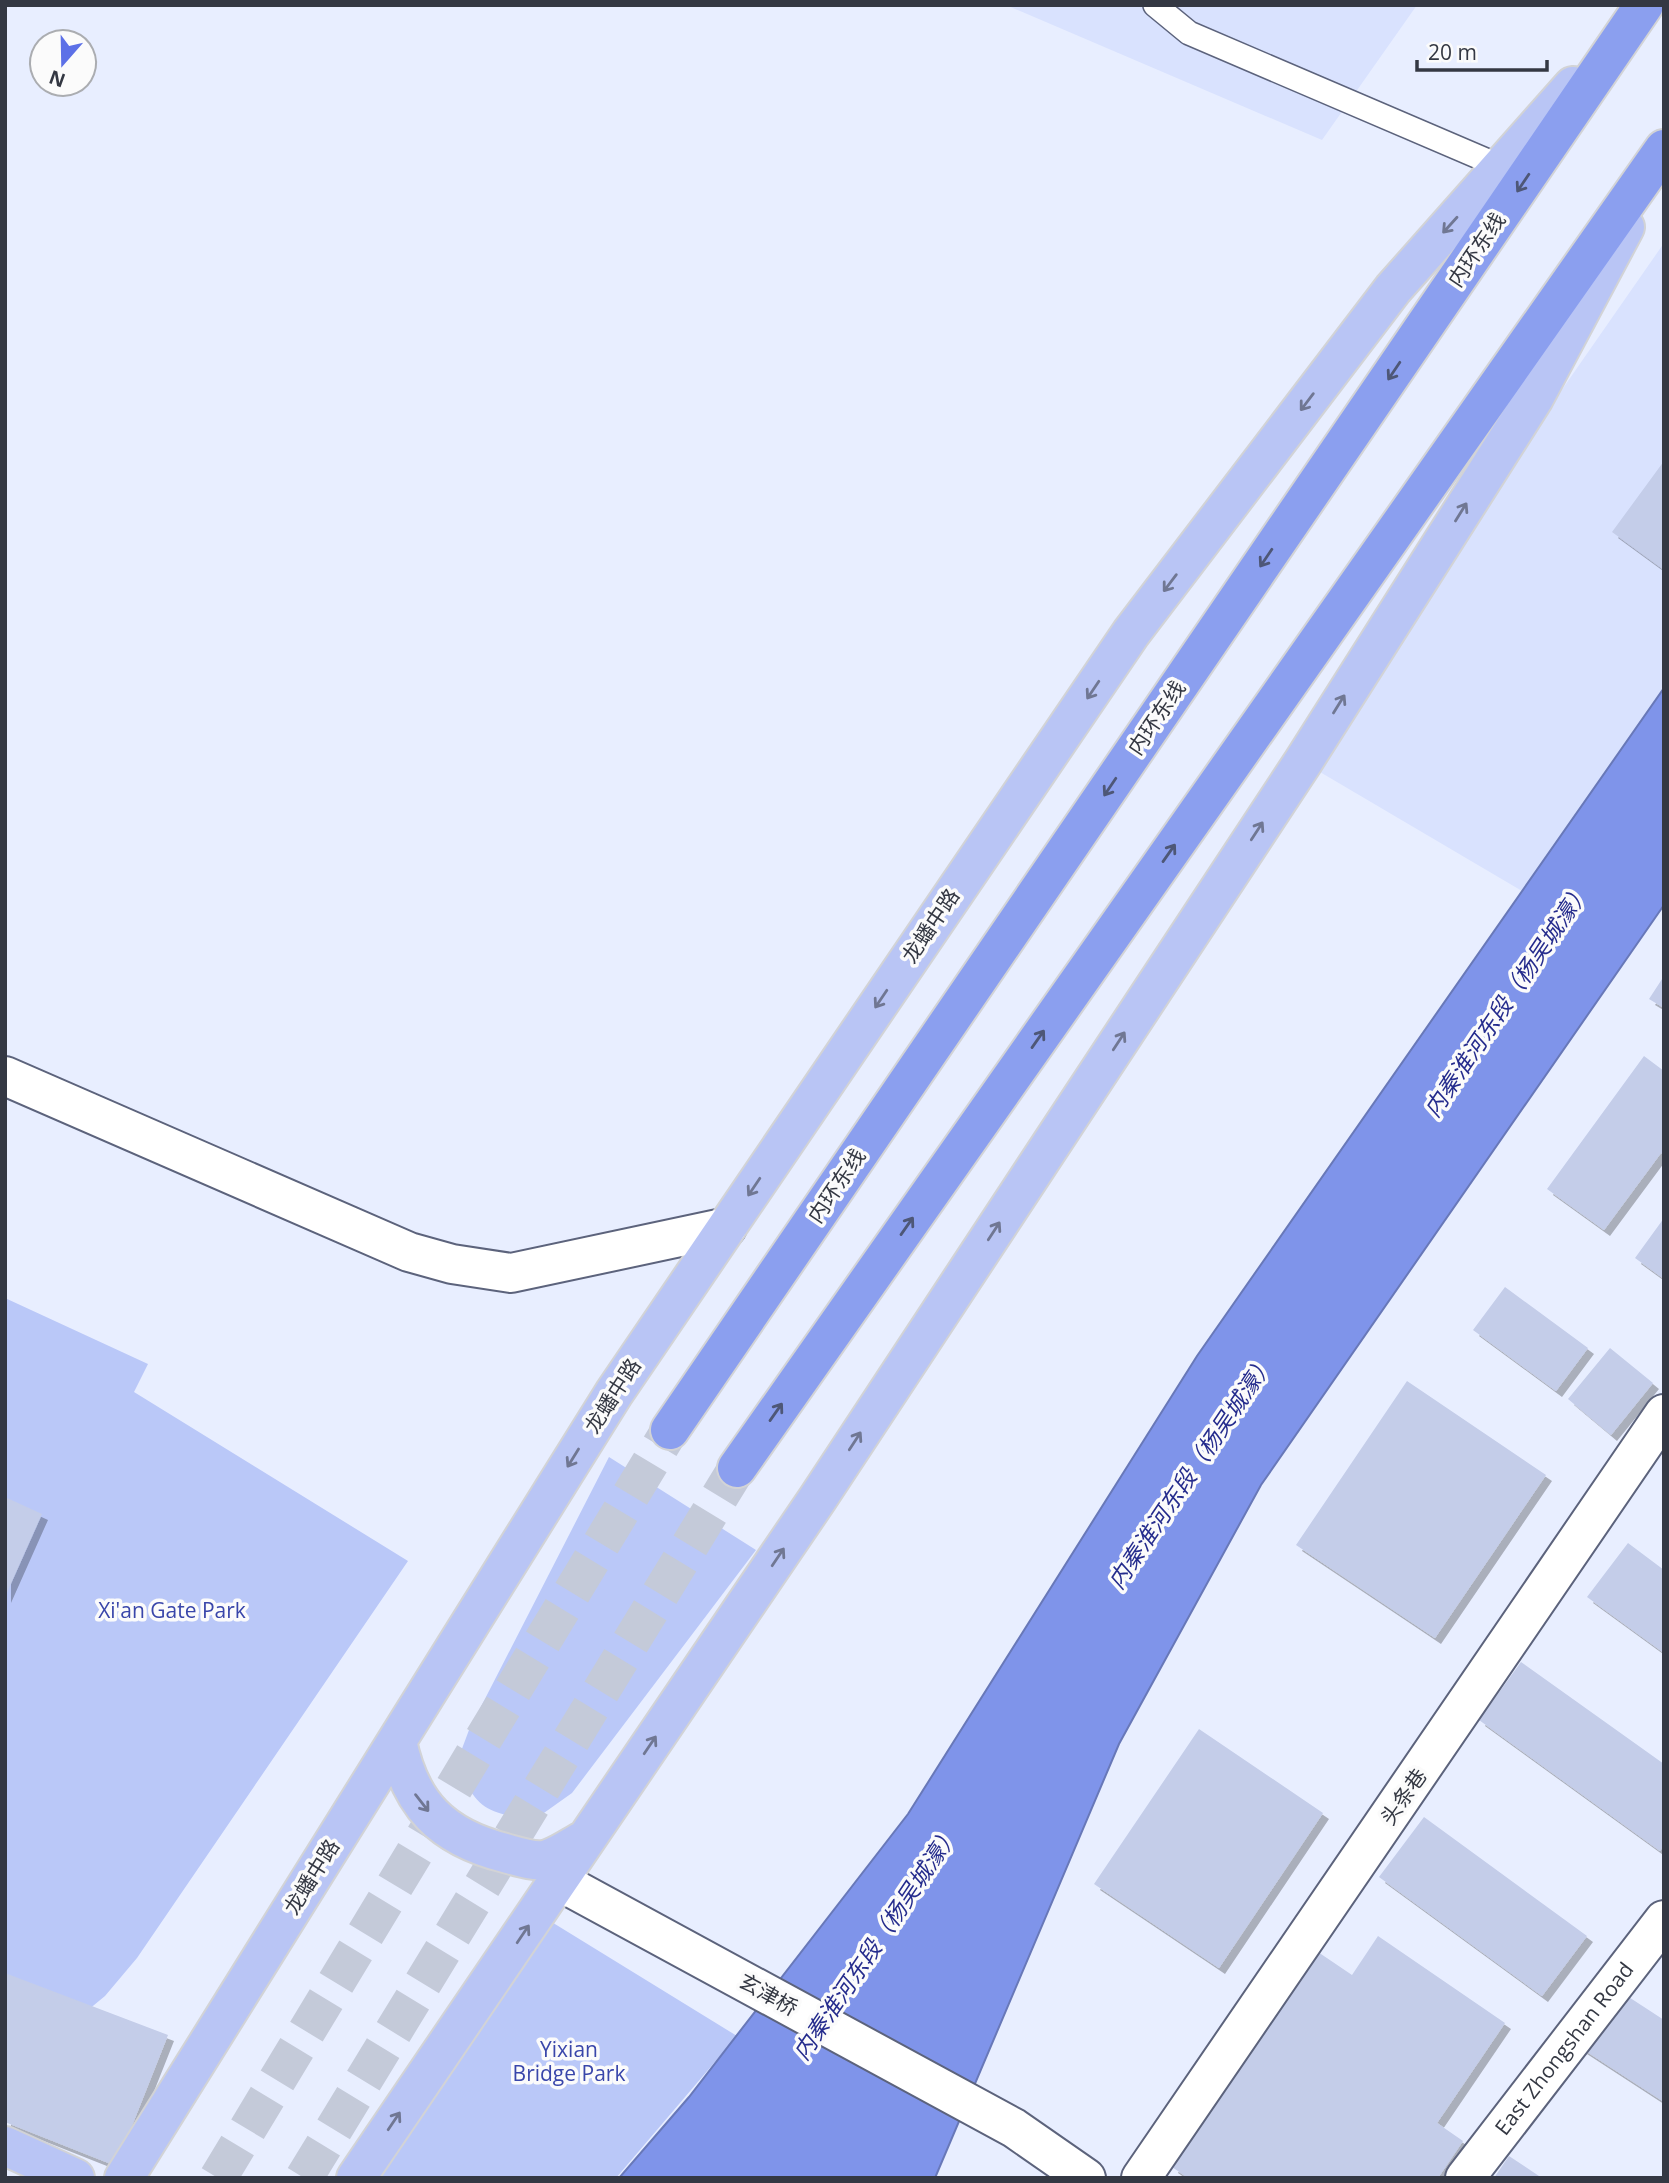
<svg xmlns="http://www.w3.org/2000/svg" width="1669" height="2183" viewBox="0 0 1669 2183" font-family="'Open Sans','Noto Sans SC',sans-serif">
  <defs>
    <filter id="shadow"><feDropShadow dx="6" dy="6" stdDeviation="0" flood-color="#0004"/></filter>
  </defs>
  <rect width="100%" height="100%" fill="#e8eeff"/>
  <path fill="#d9e2fe" d="M1006 5H1417L1322 140Z
    M1664 243V688L1522 891 1303 762Z"/>
  <path fill="#bac8f8" d="M5 1298 148 1364 134 1392 408 1561 137 1958 105 1996 71 2024 5 2038Z
    M609 1457 756 1550 572 1793 534 1820C485 1812 476 1810 457 1762L469 1730Z
    M537 1913 737 2036 616 2178H356Z"/>
  <path fill="#7f94ea" stroke="#6878b8" stroke-width="2" d="M1664 688V905L1261 1485 1119 1744 935 2178H619L689 2097 908 1814 1197 1356Z"/>
  <path fill="#c4cde9" filter="url(#shadow)" d="M1664 461V570L1612 532Z
    M1664 976V1008L1649 999Z
    M1644 1056 1664 1071V1155L1661 1153 1604 1230 1547 1189Z
    M1664 1218V1279L1635 1258Z
    M1505 1287 1588 1348 1556 1391 1473 1330Z
    M1610 1348 1653 1383 1611 1435 1568 1399Z
    M1407 1381 1546 1475 1435 1638 1296 1545Z
    M5 1497 42 1514 5 1597Z
    M1628 1543 1664 1570V1653L1587 1597Z
    M1521 1662 1664 1764V1845L1660 1851 1479 1720Z
    M1199 1729 1323 1813 1219 1968 1094 1884Z
    M1424 1817 1587 1936 1542 1996 1379 1877Z
    M1378 1936 1505 2023 1437 2123 1463 2141 1438 2178H1188L1172 2167 1318 1952 1352 1975Z
    M5 1973 168 2035 116 2166 5 2122Z
    M1618 1990 1664 2020V2102L1581 2048Z
    M1509 2156 1542 2178H1494Z"/>
  <g fill="none" stroke-linecap="round" stroke-linejoin="round">
    <path stroke="#c4cad9" stroke-width="38" stroke-dasharray="38 19" stroke-linecap="butt" d="M218 2178 670 1430
      M304 2178 737 1468"/>
    <defs>
      <path id="lane" d="M1155 5 1189 33 1502 167"/>
      <g id="street">
        <path d="M5 1076 409 1252 452 1264 511 1273 727 1227"/>
        <path d="M559 1881 1014 2128 1086 2178"/>
        <path d="M1141 2178 1664 1414"/>
        <path id="s1" d="M1465 2178 1664 1920"/>
      </g>
      <path id="primary" d="M397 1741C410 1805 442 1837 505 1853 516 1856 536 1863 548 1859 561 1855 574 1845 586 1839
        M5 2146 75 2178
        M124 2178 614 1393 1131 633 1393 289 1573 86
        M356 2178 818 1498 1303 762 1534 398 1625 227"/>
      <path id="highway" d="M670 1430 1644 5
        M737 1468 1664 149"/>
    </defs>
    <use href="#lane" stroke="#5c637c" stroke-width="26"/>
    <use href="#street" stroke="#5c637c" stroke-width="42"/>
    <use href="#primary" stroke="#d2d3d6" stroke-width="42"/>
    <use href="#highway" stroke="#d2d3d6" stroke-width="42"/>
    <use href="#lane" stroke="#fff" stroke-width="23"/>
    <use href="#street" stroke="#fff" stroke-width="38"/>
    <use href="#primary" stroke="#b9c5f5" stroke-width="38"/>
    <use href="#highway" stroke="#8b9fef" stroke-width="38"/>
  </g>
  <defs><path id="oneway-shaft" d="M-6 0H5M1.5-3L5.5 0L1.5 3" fill="none" stroke-width="1.6" stroke-linecap="round" stroke-linejoin="round" transform="scale(1.75)"/></defs>
  <g stroke="#4e5777">
    <use href="#oneway-shaft" transform="translate(1523 183) rotate(124)"/>
    <use href="#oneway-shaft" transform="translate(1394 371) rotate(124)"/>
    <use href="#oneway-shaft" transform="translate(1266 558) rotate(124)"/>
    <use href="#oneway-shaft" transform="translate(1110 787) rotate(124)"/>
    <use href="#oneway-shaft" transform="translate(1169 853) rotate(-55)"/>
    <use href="#oneway-shaft" transform="translate(1038 1039) rotate(-55)"/>
    <use href="#oneway-shaft" transform="translate(907 1226) rotate(-55)"/>
    <use href="#oneway-shaft" transform="translate(776 1412) rotate(-55)"/>
  </g>
  <g stroke="#707793">
    <use href="#oneway-shaft" transform="translate(1450 225) rotate(132)"/>
    <use href="#oneway-shaft" transform="translate(1307 402) rotate(127)"/>
    <use href="#oneway-shaft" transform="translate(1461 512) rotate(-58)"/>
    <use href="#oneway-shaft" transform="translate(1170 583) rotate(127)"/>
    <use href="#oneway-shaft" transform="translate(1093 690) rotate(124)"/>
    <use href="#oneway-shaft" transform="translate(1339 704) rotate(-58)"/>
    <use href="#oneway-shaft" transform="translate(1257 831) rotate(-57)"/>
    <use href="#oneway-shaft" transform="translate(881 999) rotate(124)"/>
    <use href="#oneway-shaft" transform="translate(1119 1041) rotate(-57)"/>
    <use href="#oneway-shaft" transform="translate(754 1187) rotate(124)"/>
    <use href="#oneway-shaft" transform="translate(994 1231) rotate(-57)"/>
    <use href="#oneway-shaft" transform="translate(855 1441) rotate(-57)"/>
    <use href="#oneway-shaft" transform="translate(573 1458) rotate(122)"/>
    <use href="#oneway-shaft" transform="translate(778 1557) rotate(-56)"/>
    <use href="#oneway-shaft" transform="translate(650 1745) rotate(-56)"/>
    <use href="#oneway-shaft" transform="translate(422 1803) rotate(52)"/>
    <use href="#oneway-shaft" transform="translate(523 1934) rotate(-56)"/>
    <use href="#oneway-shaft" transform="translate(394 2121) rotate(-56)"/>
  </g>
  <g text-anchor="middle" stroke-width="7" stroke-linejoin="round" paint-order="stroke">
    <g font-size="21" fill="#343843" stroke="#fbfbfb">
      <text transform="translate(1477 250) rotate(-56)" y="7">内环东线</text>
      <text transform="translate(1157 718) rotate(-56)" y="7">内环东线</text>
      <text transform="translate(931 926) rotate(-56)" y="7">龙蟠中路</text>
      <text transform="translate(837 1186) rotate(-56)" y="7">内环东线</text>
      <text transform="translate(613 1396) rotate(-57)" y="7">龙蟠中路</text>
      <text transform="translate(1404 1797) rotate(-55)" y="7">头条巷</text>
      <text transform="translate(312 1877) rotate(-58)" y="7">龙蟠中路</text>
      <text transform="translate(768 1995) rotate(29)" y="7">玄津桥</text>
      <text dy="7" stroke="none"><textPath href="#s1" startOffset="163">East Zhongshan Road</textPath></text>
    </g>
    <g font-size="21" fill="#3946aa" stroke="#fbfbfb">
      <text x="172" y="1618">Xi'an Gate Park</text>
      <text x="569" y="2057">Yixian<tspan x="569" dy="24">Bridge Park</tspan></text>
    </g>
    <g font-size="23" font-style="italic" fill="#252c8d" stroke="#fbfbfb">
      <text transform="translate(1507 1000) rotate(-56)" y="8">内秦淮河东段（杨吴城濠）</text>
      <text transform="translate(1191 1472) rotate(-56)" y="8">内秦淮河东段（杨吴城濠）</text>
      <text transform="translate(876 1943) rotate(-56)" y="8">内秦淮河东段（杨吴城濠）</text>
    </g>
  </g>
  <rect width="1669" height="2183" fill="none" stroke="#343843" stroke-width="14"/>
  <g transform="translate(63 63) rotate(200)"><circle r="33" fill="#fbfbfb" stroke="#abadb1" stroke-width="2"/>
  <path d="M0-5L12 26L0 18L-12 26Z" fill="#5c70e7"/>
  <text y="-10" font-size="19" font-weight="bold" text-anchor="middle" fill="#343843">N</text>
  </g>
  <path d="M1417 60v10h130v-10" fill="none" stroke="#343843" stroke-width="3.5"/>
  <text x="1428" y="60" font-size="21" fill="#343843" stroke="#fbfbfb" stroke-width="5" paint-order="stroke">20 m</text>
</svg>
